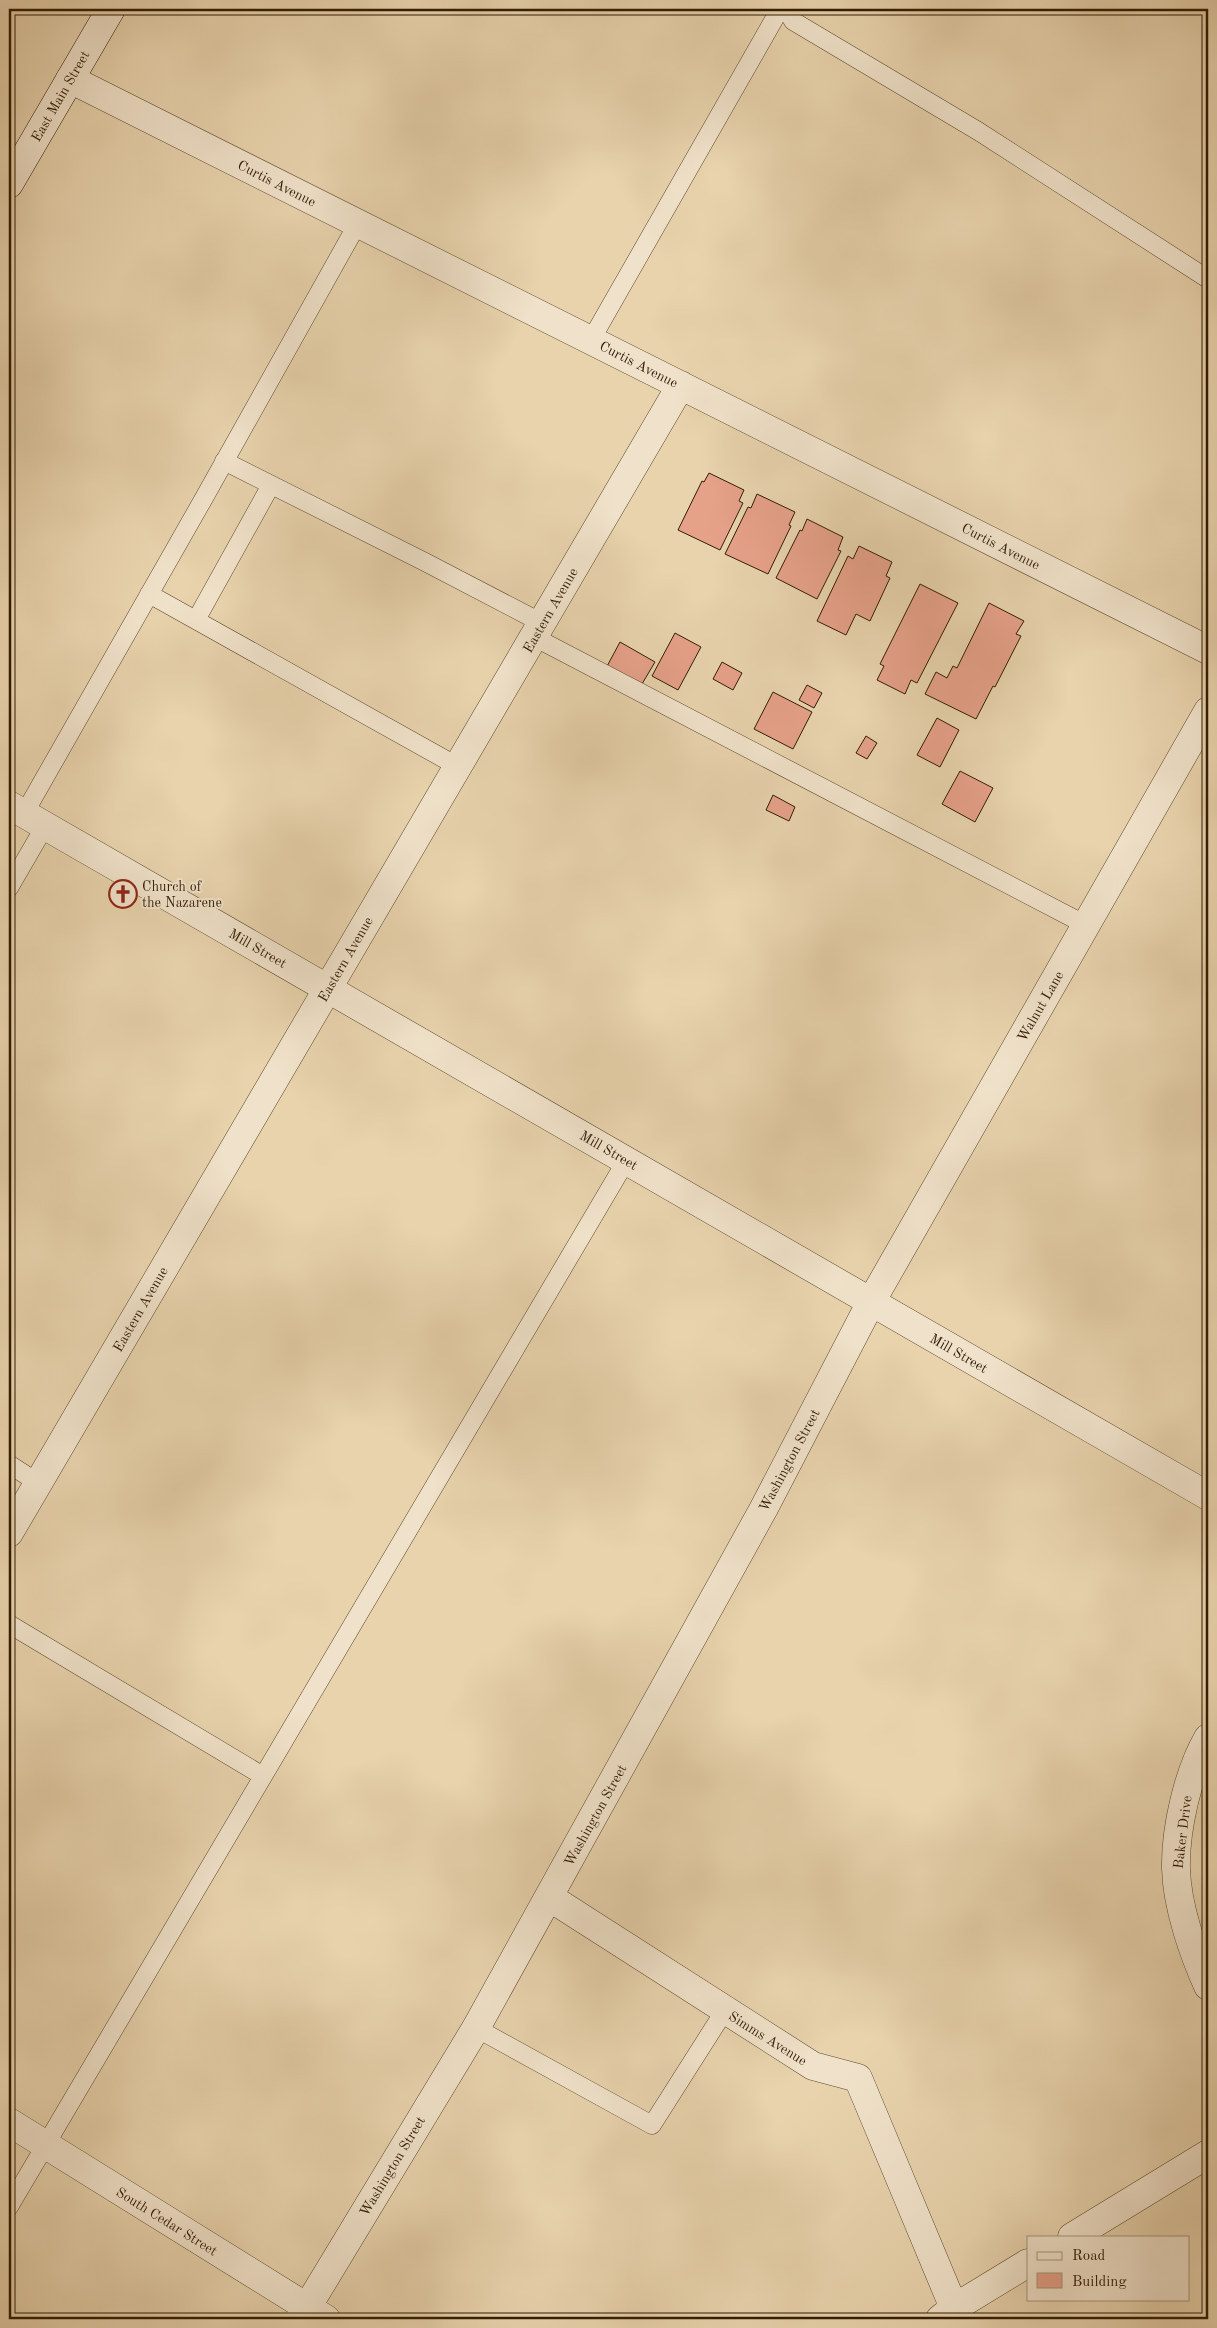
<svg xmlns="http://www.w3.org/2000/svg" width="1217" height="2328" viewBox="0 0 1217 2328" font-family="'Old Standard TT',serif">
  <rect width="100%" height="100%" fill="#e8d3ad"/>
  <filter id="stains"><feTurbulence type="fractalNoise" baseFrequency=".004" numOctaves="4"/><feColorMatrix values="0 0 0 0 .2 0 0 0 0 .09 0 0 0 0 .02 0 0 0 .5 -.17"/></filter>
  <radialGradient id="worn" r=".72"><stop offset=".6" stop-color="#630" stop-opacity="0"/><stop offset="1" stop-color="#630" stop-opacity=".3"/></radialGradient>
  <path fill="#e6a189" stroke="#311c03" d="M709 473 744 490 739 501 743 503 720 550 678 530 702 481 704 482Z
    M757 494 795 512 789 525 791 526 768 574 725 554 748 507 751 508Z
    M807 519 843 537 838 550 841 551 817 599 776 578 800 530 802 531Z
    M859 546 892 562 886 576 890 578 870 621 856 614 846 635 817 621 848 556 853 559Z
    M920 584 958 603 917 683 911 680 905 694 877 680 884 666 880 664Z
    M989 603 1024 621 1016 634 1021 636 995 687 993 686 976 719 925 694 936 672 947 678 953 666 957 668Z
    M675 633 701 647 678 690 652 676Z
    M620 642 655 662 639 689 605 670Z
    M722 662 742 673 733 690 713 679Z
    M807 685 822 693 814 708 799 700Z
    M773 692 812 712 793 749 754 729Z
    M937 718 959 730 940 767 917 755Z
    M866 736 877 743 867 759 856 753Z
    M960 771 993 788 975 822 942 804Z
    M773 795 795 807 789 821 766 810Z"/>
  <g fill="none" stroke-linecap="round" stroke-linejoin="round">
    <defs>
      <path id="service" d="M786 9 793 21 978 131 1208 279
        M591 340 780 9
        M224 461 425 562 542 623
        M149 594 457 766
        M196 620 271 485
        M534 637 1086 925
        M24 814 204 498 358 223
        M9 888 45 826
        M9 1464 38 1483
        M9 1624 263 1776
        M476 2028 652 2125 725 2010
        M9 2207 626 1161"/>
      <path id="minor" d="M70 79 1208 650
        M9 805 1208 1496
        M9 1533 681 385
        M1208 1738C1188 1772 1175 1830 1176 1869 1177 1906 1193 1953 1208 1986
        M549 1897 813 2066 858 2078 954 2308
        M9 2122 326 2319
        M1072 2237 1208 2154
        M300 2319 476 2028 764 1508 871 1302 1208 711
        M940 2319 954 2308 1028 2263"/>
      <path id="secondary" d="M9 184 111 9"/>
    </defs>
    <use href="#service" stroke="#5f4a2e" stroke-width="19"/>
    <use href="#minor" stroke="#5f4a2e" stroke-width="29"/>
    <use href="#secondary" stroke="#311c03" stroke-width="29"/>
    <use href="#service" stroke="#f0e2ca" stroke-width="18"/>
    <use href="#minor" stroke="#f0e2ca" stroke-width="28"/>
    <use href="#secondary" stroke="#f0e2ca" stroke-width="28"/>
  </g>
  <defs>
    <symbol id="church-ring" viewBox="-11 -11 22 22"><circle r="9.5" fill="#f0e2ca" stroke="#8f2418" stroke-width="1.5"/><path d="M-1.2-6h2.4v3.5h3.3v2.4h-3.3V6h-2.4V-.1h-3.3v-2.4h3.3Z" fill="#8f2418"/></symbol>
  </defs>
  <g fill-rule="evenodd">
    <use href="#church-ring" x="107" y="878" width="32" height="32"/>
  </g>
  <g text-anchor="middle" stroke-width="4" stroke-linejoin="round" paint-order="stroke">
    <g font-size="14" fill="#311c03" stroke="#f0e2ca">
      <text transform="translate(60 96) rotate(-60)" y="5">East Main Street</text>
      <text transform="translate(277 183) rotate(27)" y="5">Curtis Avenue</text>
      <text transform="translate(639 364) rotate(27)" y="5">Curtis Avenue</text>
      <text transform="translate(1001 546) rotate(27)" y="5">Curtis Avenue</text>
      <text transform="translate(550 610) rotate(-60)" y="5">Eastern Avenue</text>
      <text transform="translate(258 948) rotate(30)" y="5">Mill Street</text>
      <text transform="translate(345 959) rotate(-60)" y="5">Eastern Avenue</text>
      <text transform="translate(1040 1006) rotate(-60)" y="5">Walnut Lane</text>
      <text transform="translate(609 1150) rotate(30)" y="5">Mill Street</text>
      <text transform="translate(140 1309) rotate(-60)" y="5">Eastern Avenue</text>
      <text transform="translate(959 1353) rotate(30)" y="5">Mill Street</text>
      <text transform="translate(789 1460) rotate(-62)" y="5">Washington Street</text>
      <text transform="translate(595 1815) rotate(-61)" y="5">Washington Street</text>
      <text transform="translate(1182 1832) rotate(-83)" y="5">Baker Drive</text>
      <text transform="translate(768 2038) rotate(32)" y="5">Simms Avenue</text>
      <text transform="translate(392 2166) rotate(-59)" y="5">Washington Street</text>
      <text transform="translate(167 2221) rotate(32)" y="5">South Cedar Street</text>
    </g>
    <g font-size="14" fill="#311c03" stroke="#f0e2ca" text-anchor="start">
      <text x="142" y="891">Church of<tspan x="142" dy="16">the Nazarene</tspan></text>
    </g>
  </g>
  <rect width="1217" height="2328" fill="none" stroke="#e8d3ad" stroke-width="30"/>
  <rect x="10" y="10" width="1197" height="2308" fill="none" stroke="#311c03" stroke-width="2.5"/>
  <rect x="15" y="15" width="1187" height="2298" fill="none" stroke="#311c03"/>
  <rect x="1027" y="2236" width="162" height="65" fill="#f0e2ca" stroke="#a4937a"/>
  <rect x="1037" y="2252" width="25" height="8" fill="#f0e2ca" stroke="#a4937a"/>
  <text x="1072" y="2260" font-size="15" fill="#311c03">Road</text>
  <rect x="1037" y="2273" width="25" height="15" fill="#e6a189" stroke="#a4937a"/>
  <text x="1072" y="2286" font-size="15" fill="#311c03">Building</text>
  <rect width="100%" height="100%" filter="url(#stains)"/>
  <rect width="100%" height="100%" fill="url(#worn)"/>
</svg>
